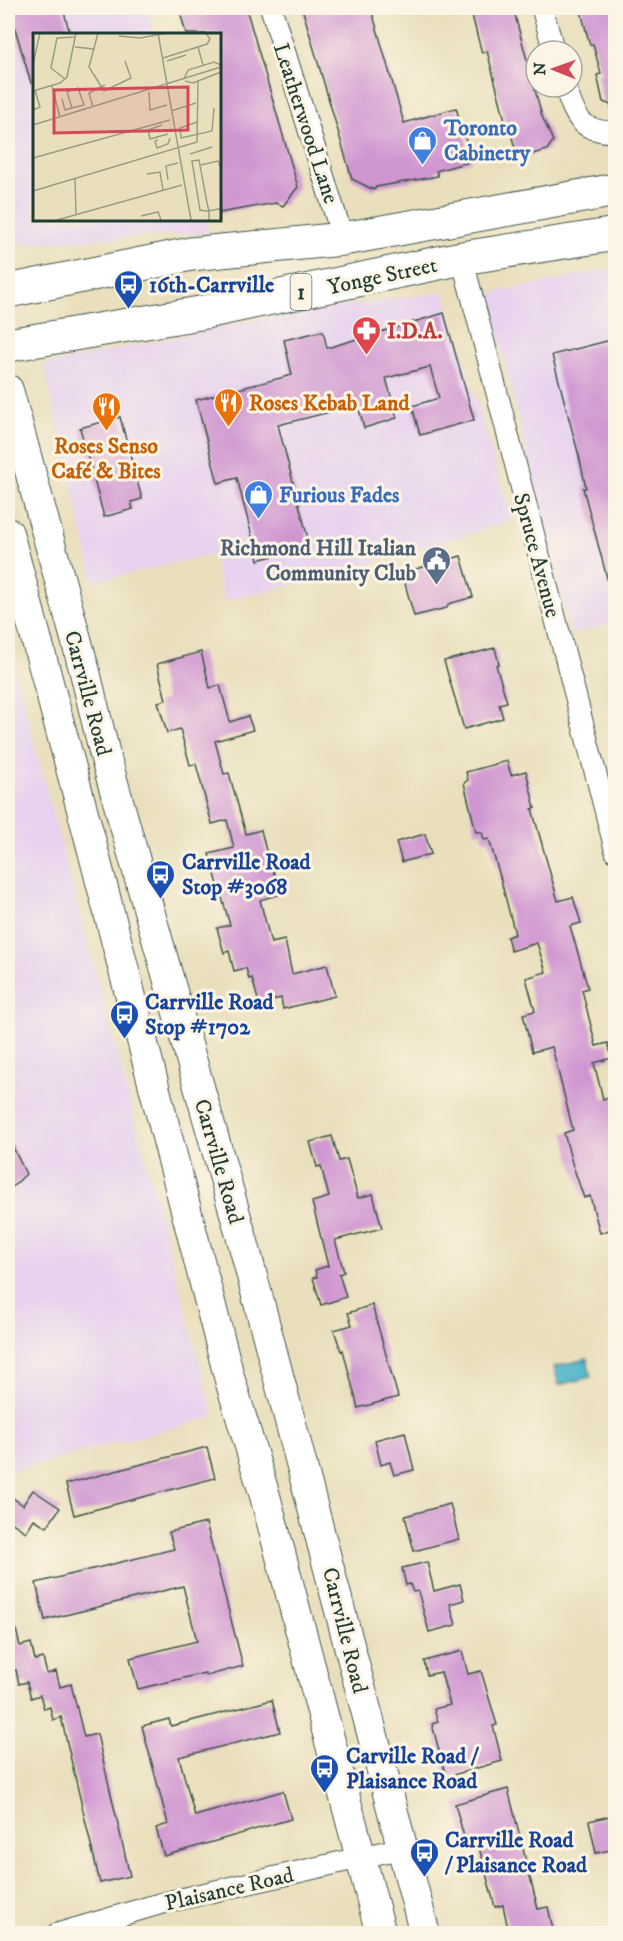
<svg xmlns="http://www.w3.org/2000/svg" width="623" height="1941" viewBox="0 0 623 1941" font-family="'IM FELL DW Pica',serif">
  <rect width="100%" height="100%" fill="#fcf5e5"/>
  <filter id="ink" filterUnits="userSpaceOnUse"><feTurbulence type="fractalNoise" baseFrequency=".0167" numOctaves="2"/><feDisplacementMap in="SourceGraphic" scale="12" xChannelSelector="R" yChannelSelector="G"/><feConvolveMatrix kernelMatrix="1 2 1 2 8 2 1 2 1" color-interpolation-filters="sRGB"/></filter>
  <filter id="wash" filterUnits="userSpaceOnUse"><feTurbulence type="fractalNoise" baseFrequency=".008" numOctaves="4" result="noise"/><feDisplacementMap in="SourceGraphic" scale="24" xChannelSelector="R" yChannelSelector="G"/><feGaussianBlur stdDeviation="1.35" result="paint"/><feColorMatrix in="noise" values="0 0 0 0 0 0 0 0 0 0 0 0 0 0 0 0 0 1.4 0 .05"/><feComposite in="paint" operator="in"/></filter>
  <g filter="url(#wash)">
    <rect width="100%" height="100%" fill="#e9dfbc"/>
    <path fill="#e7d2ef" d="M8 8H147L154 34H34V219H205L208 233 8 244Z
      M615 268V623L571 634 488 294Z
      M444 292 512 520 330 576 224 601 212 554 94 582 44 365 269 317Z
      M8 645 214 1417 8 1472Z"/>
    <path fill="#49b3c7" stroke="#34787e" stroke-width="1.5" d="M587 1359 591 1377 559 1385 554 1367Z"/>
    <g id="blocks">
      <path fill="#d096d1" d="M9 8H63L70 34H34V82L31 83Z
        M179 8H246L298 187 283 206 276 203 219 213V34H186Z
        M302 8H371L404 123 456 108 472 161 436 171 438 176 376 187 374 190 352 179Z
        M476 8H513L542 116 553 141 547 150 529 155 528 152 517 155 508 124H506L487 51 482 53 477 35 471 11 477 10Z
        M580 8H615V108H611V105L603 102 597 75 601 74 593 44 590 45Z
        M444 313 474 420 420 435 412 406 439 398 430 367 386 378 397 418 364 428 358 405 278 425 310 546 258 560 237 478 218 483 196 400 292 375 284 340 323 331 327 348Z
        M615 339V593H611L583 488H586L579 456 552 355Z
        M120 417 142 499 131 502 133 509 104 517 80 428Z
        M461 556 473 597 448 604 447 608 414 616 402 573Z
        M495 648 499 664 496 665 507 702 499 704 503 718 464 729 444 661Z
        M201 652 210 688 220 685 230 722 248 716 253 730 215 741 224 774 229 773 246 834 261 830 270 867 272 866 280 894 260 900 271 943 285 940 292 974 327 965 335 996 283 1009 281 998 259 1003 252 978 249 979 246 968 234 971 229 951 224 953 217 928 230 925 209 854 234 848 227 820 212 824 196 764 190 765 180 729 167 733 158 702 166 700 157 664Z
        M507 761 511 775 526 771 535 808 532 809 558 901 573 897 581 923 570 926 588 988 582 990 596 1046 608 1043 612 1058 594 1063 603 1099 615 1095V1228L600 1233 590 1196 584 1198 572 1163 564 1133 573 1130 552 1047 532 1052 523 1014 535 1011 526 978 546 972 537 943 511 951 507 937 515 934 499 873 489 839 484 840 482 832H476L464 783 468 780 466 772Z
        M425 834 431 854 402 862 396 842Z
        M332 1136 339 1161 347 1159 358 1198 373 1194 382 1228 335 1240 344 1272 339 1274 346 1297 321 1305 313 1278 317 1277 315 1270 328 1266 312 1202 329 1197 321 1166 317 1167 310 1142Z
        M8 1137 26 1174 8 1191Z
        M372 1305 398 1397 358 1408 343 1350 341 1351 334 1330 352 1325 348 1313Z
        M405 1432 414 1470 394 1475 390 1462 381 1465 375 1440Z
        M207 1447 215 1478 74 1515 66 1484Z
        M33 1490 60 1508 47 1527 34 1519 26 1532 8 1520V1495L23 1505Z
        M450 1504 459 1539 414 1551 405 1516Z
        M206 1523 243 1666 206 1676 205 1673 138 1689 130 1658 197 1641 183 1586 45 1620 36 1583 174 1549 169 1532Z
        M427 1562 434 1591 460 1584 464 1600 450 1604 456 1625 429 1632 418 1591 413 1592 410 1584 406 1585 402 1568Z
        M13 1617 20 1646 31 1643 35 1660 43 1658 47 1674 56 1671 60 1687 71 1684 84 1737 97 1734 130 1876 100 1883 61 1717 53 1720 50 1707 44 1709 40 1695 31 1698 27 1682 19 1684 16 1670 8 1672V1618Z
        M462 1651 468 1674 481 1671 497 1725 493 1726 502 1761 446 1777 432 1724 438 1722 434 1709 450 1705 441 1672 427 1675 424 1661Z
        M272 1700 280 1732 179 1757 195 1816 283 1791 291 1819 164 1856 156 1828 168 1824 142 1726 169 1719 171 1726Z
        M508 1789 538 1909 548 1907 554 1934H509L503 1905 495 1907 477 1840 466 1844 455 1804Z
        M610 1816 615 1849 596 1853 589 1821Z"/>
    </g>
  </g>
  <g filter="url(#ink)">
    <use href="#blocks" fill-opacity="0" stroke="#3d5548" stroke-width="1.5"/>
    <g fill="none" stroke-linecap="round" stroke-linejoin="round">
      <defs>
        <path id="minor" d="M271 8 343 239
          M542 8 554 51
          M565 87C576 118 580 132 616 132
          M462 258 616 852
          M57 1934 159 1904 402 1848"/>
        <path id="secondary" d="M8 390 85 672 105 755 243 1242 425 1934
          M8 533 90 839 230 1380 265 1496 381 1934"/>
        <path id="primary" d="M8 291 191 254 343 239 616 190
          M8 345 200 313 462 258 616 234"/>
      </defs>
      <use href="#minor" stroke="#3d5548" stroke-width="23"/>
      <use href="#secondary" stroke="#3d5548" stroke-width="32"/>
      <use href="#primary" stroke="#3d5548" stroke-width="35"/>
      <use href="#minor" stroke="#fff" stroke-width="21"/>
      <use href="#secondary" stroke="#fff" stroke-width="30"/>
      <use href="#primary" stroke="#fff" stroke-width="33"/>
    </g>
  </g>
  <defs>
    <symbol id="shop-pin" viewBox="-11 -11 22 30"><path d="M0 17L-7.5 6A9.5 9.5 0 1 1 7.5 6Z" fill="#3f7fe0" stroke="#fcf5e5"/><path d="M-5-2.5h2.3a2.7 3.5 0 0 1 5.4 0H5L5.5 6h-11ZM-1.5-2.5h3a1.5 2.3 0 0 0-3 0Z" fill="#fff"/></symbol>
    <symbol id="bus-pin" viewBox="-11 -11 22 30"><path d="M0 17L-7.5 6A9.5 9.5 0 1 1 7.5 6Z" fill="#1a4fb4" stroke="#fcf5e5"/><path d="M-5-6H5V4H4V6H2V4H-2V6H-4V4H-5ZM-3.5-4V0h7V-4ZM-3.5 1.2v1.5H-2V1.2ZM2 1.2v1.5H3.5V1.2Z" fill="#fff"/></symbol>
    <symbol id="pharmacy-pin" viewBox="-11 -11 22 30"><path d="M0 17L-7.5 6A9.5 9.5 0 1 1 7.5 6Z" fill="#e0444e" stroke="#fcf5e5"/><path d="M-2-6h4v4h4v4h-4v4h-4v-4h-4v-4h4Z" fill="#fff"/></symbol>
    <symbol id="restaurant-pin" viewBox="-11 -11 22 30"><path d="M0 17L-7.5 6A9.5 9.5 0 1 1 7.5 6Z" fill="#e8710a" stroke="#fcf5e5"/><path d="M-5-6h1v4h1v-4h1v4h1v-4h1v5L-1.5 .5V6h-2V.5L-5-1ZM5-6V6H3V1.5H1.5Q1.5-4 5-6Z" fill="#fff"/></symbol>
    <symbol id="civic-pin" viewBox="-11 -11 22 30"><path d="M0 17L-7.5 6A9.5 9.5 0 1 1 7.5 6Z" fill="#5c6f8a" stroke="#fcf5e5"/><path d="M-.6-6.5H3V-4.5H.6V-3L4-1V1h2V6H-6V1h2V-1L-.6-3ZM-1.2 2.5V6h2.4V2.5Z" fill="#fff"/></symbol>
  </defs>
  <g fill-rule="evenodd">
    <use href="#shop-pin" x="406" y="124" width="33" height="45"/>
    <use href="#bus-pin" x="112" y="268" width="33" height="45"/>
    <use href="#pharmacy-pin" x="350" y="314" width="33" height="45"/>
    <use href="#restaurant-pin" x="212" y="386" width="33" height="45"/>
    <use href="#restaurant-pin" x="90" y="390" width="33" height="45"/>
    <use href="#shop-pin" x="242" y="478" width="33" height="45"/>
    <use href="#civic-pin" x="420" y="544" width="33" height="45"/>
    <use href="#bus-pin" x="144" y="858" width="33" height="45"/>
    <use href="#bus-pin" x="108" y="998" width="33" height="45"/>
    <use href="#bus-pin" x="308" y="1752" width="33" height="45"/>
    <use href="#bus-pin" x="408" y="1836" width="33" height="45"/>
  </g>
  <g text-anchor="middle" stroke-width="6" stroke-linejoin="round" paint-order="stroke">
    <rect fill="#fcf5e5" stroke="#617469" stroke-width="1.5" x="290.5" y="274" width="21" height="36" rx="4.5"/>
    <g font-size="21" font-weight="bold" fill="#1f3d34">
      <text x="301" y="299">1</text>
    </g>
    <g font-size="22" fill="#1f3d34" stroke="#fcf5e5">
      <text transform="translate(307 123) rotate(72)" y="8">Leatherwood Lane</text>
      <text transform="translate(382 275) rotate(-12)" y="8">Yonge Street</text>
      <text transform="translate(538 555) rotate(75)" y="8">Spruce Avenue</text>
      <text transform="translate(89 693) rotate(75)" y="8">Carrville Road</text>
      <text transform="translate(220 1161) rotate(74)" y="8">Carrville Road</text>
      <text transform="translate(346 1630) rotate(76)" y="8">Carrville Road</text>
      <text transform="translate(229 1888) rotate(-13)" y="8">Plaisance Road</text>
    </g>
    <g font-size="22" font-weight="bold" fill="#366cbe" stroke="#fcf5e5" text-anchor="start">
      <text x="444" y="135">Toronto<tspan x="444" dy="25">Cabinetry</tspan></text>
      <text x="279" y="502">Furious Fades</text>
    </g>
    <g font-size="22" font-weight="bold" fill="#164399" stroke="#fcf5e5" text-anchor="start">
      <text x="149" y="292">16th-Carrville</text>
      <text x="182" y="869">Carrville Road<tspan x="182" dy="25">Stop #3068</tspan></text>
      <text x="145" y="1009">Carrville Road<tspan x="145" dy="25">Stop #1702</tspan></text>
      <text x="346" y="1763">Carville Road /<tspan x="346" dy="25">Plaisance Road</tspan></text>
      <text x="445" y="1847">Carrville Road<tspan x="445" dy="25">/ Plaisance Road</tspan></text>
    </g>
    <g font-size="22" font-weight="bold" fill="#be3a42" stroke="#fcf5e5" text-anchor="start">
      <text x="387" y="338">I.D.A.</text>
    </g>
    <g font-size="22" font-weight="bold" fill="#c56008" stroke="#fcf5e5" text-anchor="start">
      <text x="249" y="410">Roses Kebab Land</text>
      <text x="106" y="453" text-anchor="middle">Roses Senso<tspan x="106" dy="25">Café &amp; Bites</tspan></text>
    </g>
    <g font-size="22" font-weight="bold" fill="#4e5e75" stroke="#fcf5e5" text-anchor="end">
      <text x="416" y="555">Richmond Hill Italian<tspan x="416" dy="25">Community Club</tspan></text>
    </g>
  </g>
  <g transform="translate(33 33)">
    <rect width="188" height="188" fill="#e9dfbc"/>
    <path fill="none" stroke="#989e86" stroke-width="1.5" d="M65 0 56 34 71 58 98 45 92 28M125 0 158 187M86 3 107 5 134 0M42 14 61 16M165 14 170 32M130 25 174 11 177 6 173 0M134 28 153 22M0 31 7 0M32 46 18 35 24 5 43 4M151 46 155 37 181 29 188 32M152 48 160 50 188 39M19 53 27 84M0 58 27 50 34 44 43 0M116 59 117 77 134 72M29 66 32 77 39 75 51 72 45 55 34 59 39 75M60 74 56 60 72 52M0 77 7 74 2 57M138 78 163 70M164 89 147 95 148 105 179 98 181 75M0 92 188 34M129 92 115 97 117 106 135 101M125 107 122 108 124 115 135 111 137 105M157 121 179 114M0 125 137 87M168 132 185 128 188 135M114 141 127 139 130 157M42 146 43 182M135 147 133 133 145 130M0 158 164 109 165 48M108 183 125 179 128 187M24 187 149 152M176 187V178L174 170 166 127 159 128 167 177 173 178H176L185 176 188 177"/>
    <path fill="#d1495b" fill-opacity="0.15" stroke="#d1495b" stroke-width="3" d="M155 54V97L21 100V57Z"/>
    <rect width="188" height="188" fill="none" stroke="#1f3d34" stroke-width="3"/>
  </g>
  <rect width="623" height="1941" fill="none" stroke="#fcf5e5" stroke-width="30"/>
  <g transform="translate(554 69) rotate(271)"><circle r="28" fill="#fcf5e5" stroke="#a4ab9e" stroke-width="1.5"/>
  <path d="M0-4.5L10 22L0 15L-10 22Z" fill="#d1495b"/>
  <text y="-9" font-size="16" font-weight="bold" text-anchor="middle" fill="#1f3d34">N</text>
  </g>
</svg>
